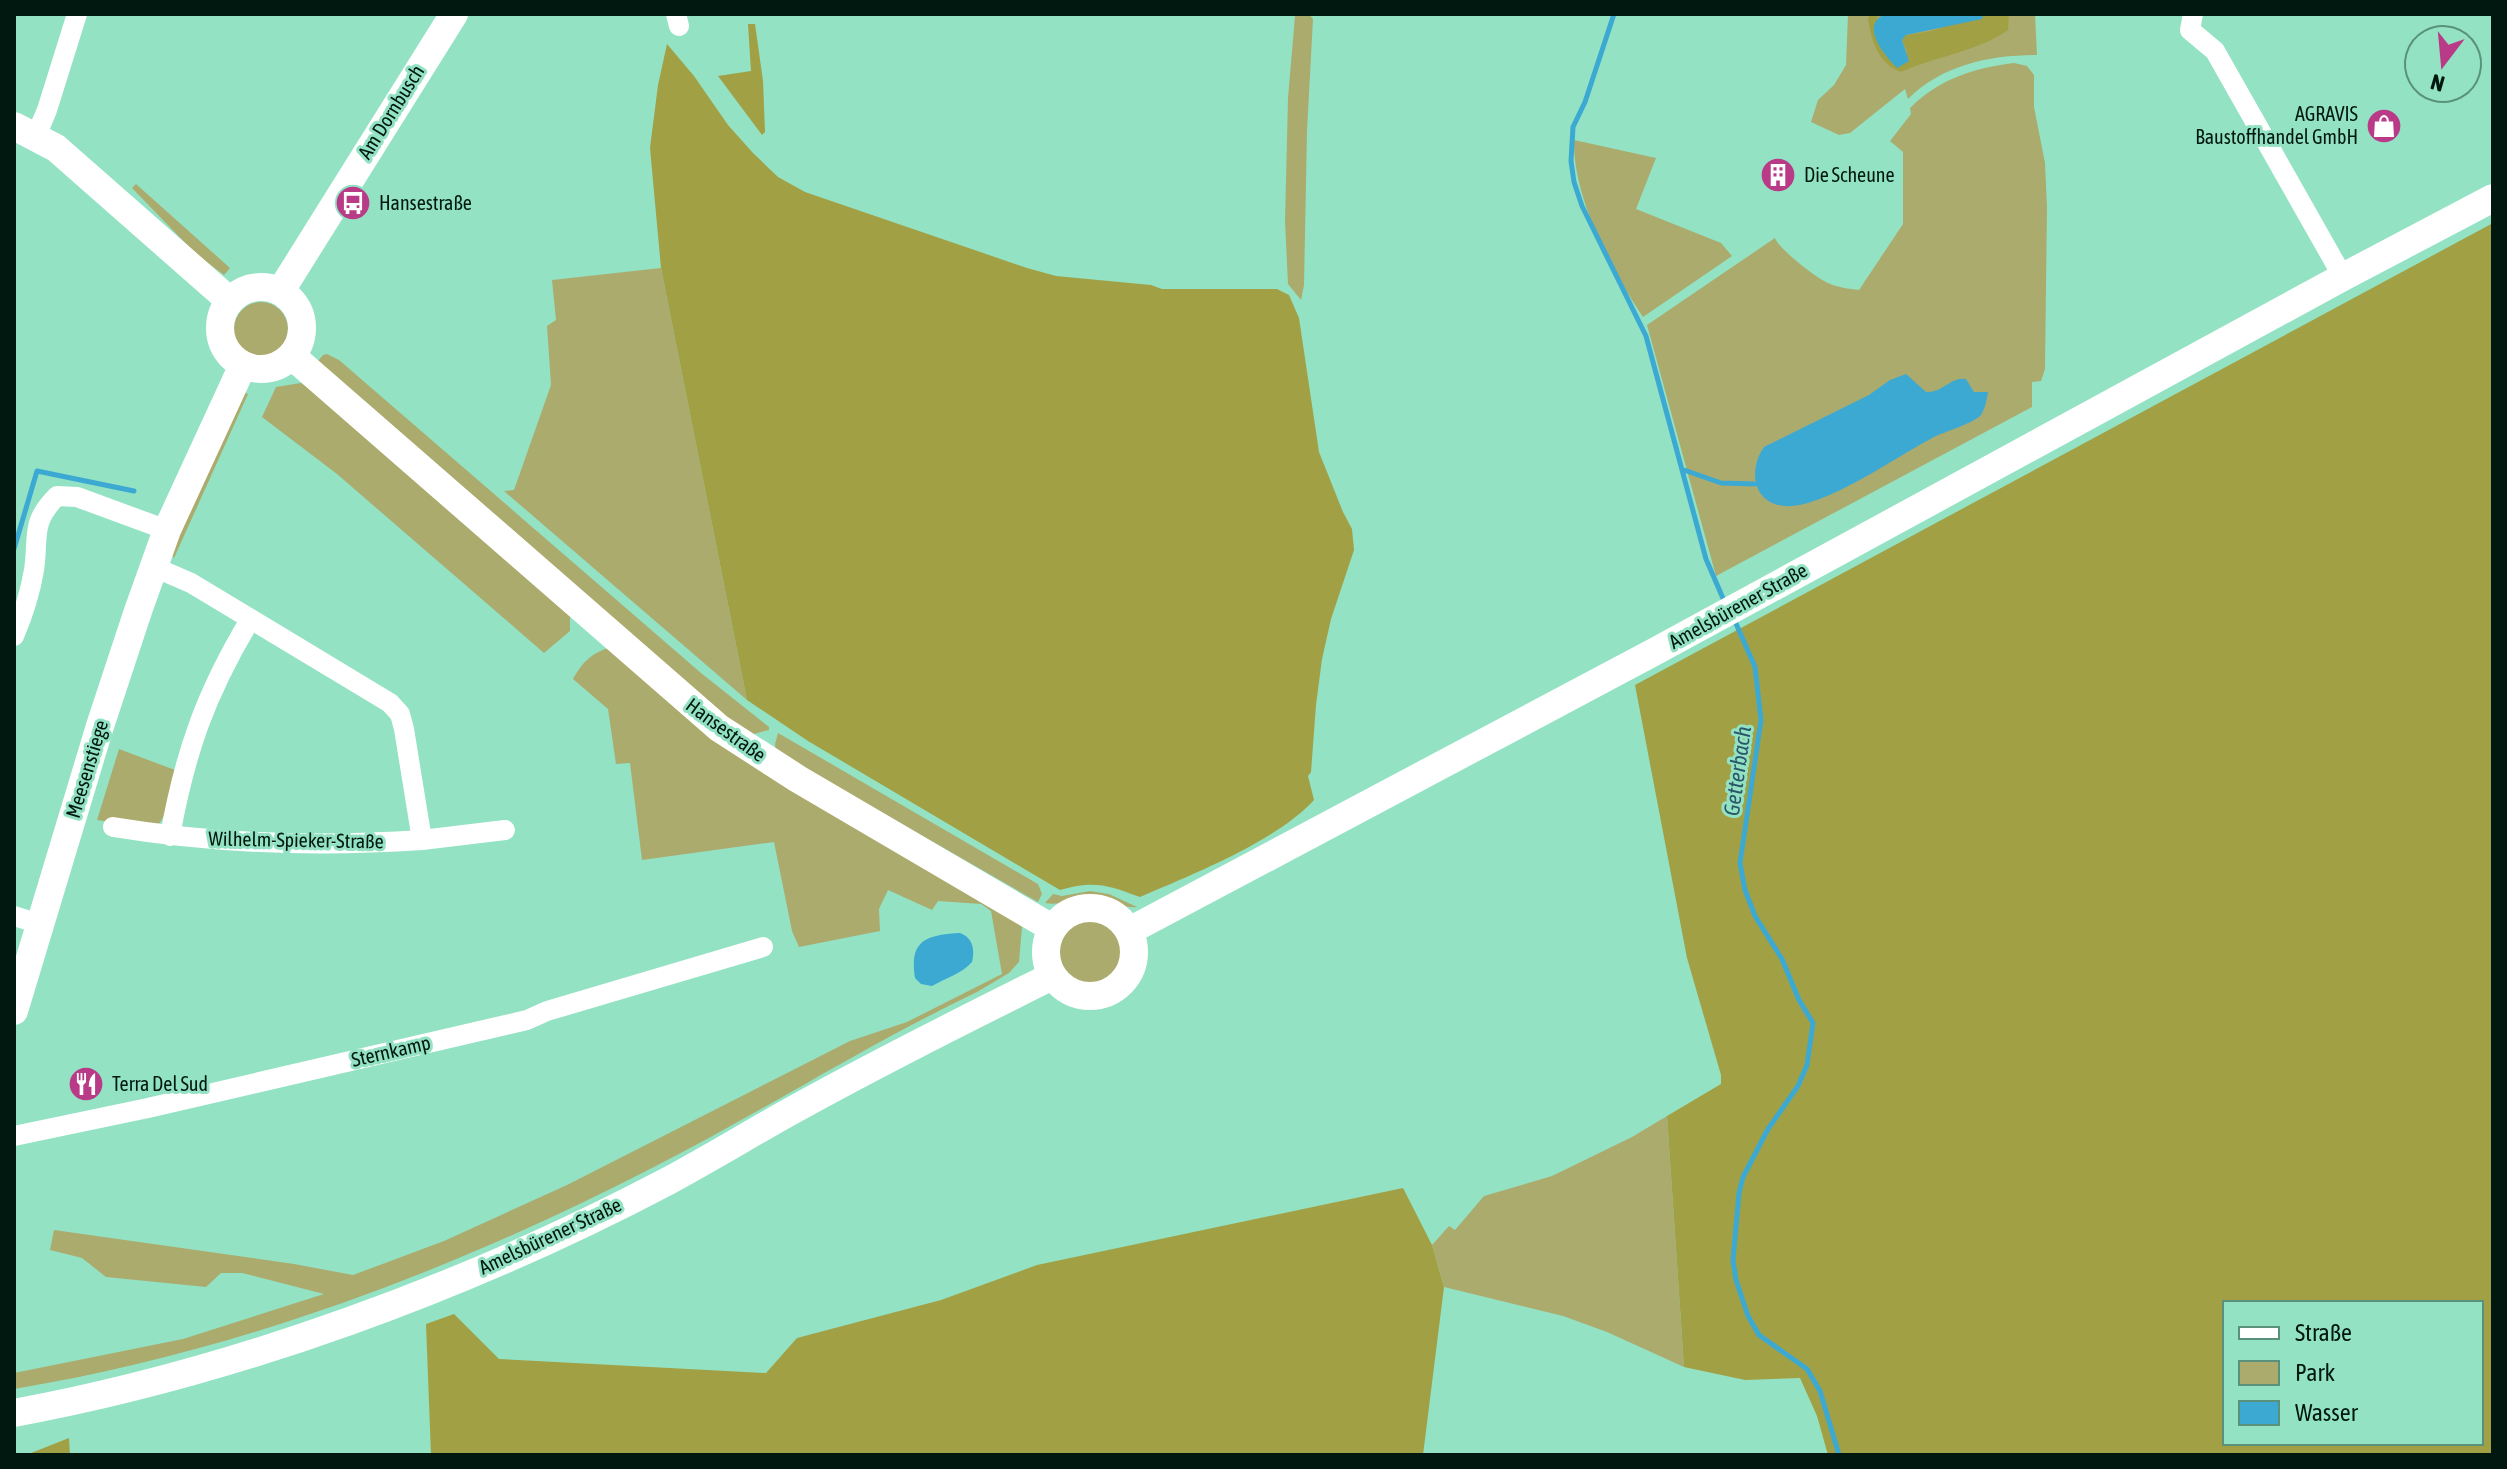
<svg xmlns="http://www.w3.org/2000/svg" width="2507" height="1469" viewBox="0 0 2507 1469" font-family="'Asap Condensed',sans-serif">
  <rect width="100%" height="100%" fill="#93e2c4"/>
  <path fill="#acab6e" d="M1290 14H1309L1313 19 1307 131 1304 285 1301 300 1288 284 1285 222 1288 98 1295 16Z
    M1848 14H2035L2037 55C1990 55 1942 65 1908 99L1905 89 1850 133 1839 135 1811 122 1818 100 1834 85 1846 65Z
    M2014 63 2027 66 2034 75V107L2045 163 2047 207 2045 369 2041 381 2032 382V407L1716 576 1647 325 1775 238C1779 249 1815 277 1828 283 1837 287 1849 289 1859 290L1903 224V152L1890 141 1911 114 1910 108C1939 79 1974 68 2014 63Z
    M1574 140 1656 158 1636 209 1721 243 1732 256 1643 317C1611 269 1573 198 1574 140Z
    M136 184 230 268 224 275 196 254 132 188Z
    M661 268 747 700 504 491 514 490 551 385 547 326 556 320 552 280Z
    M302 295 313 320 310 349Z
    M234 329a27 27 0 1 1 54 0a27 27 0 1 1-54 0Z
    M212 309 214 337 221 364C207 350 206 328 212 309Z
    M327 354 339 360 701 673 769 727V730L750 735 739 728 318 361 323 355Z
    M301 383 317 393 570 613V631L544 653 337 474 262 417 276 387Z
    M244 392 248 394 174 558 171 554Z
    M611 647 1013 919 1022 927 1019 962 1009 973 977 992C866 1045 762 1112 652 1168 452 1271 237 1352 14 1389V1373L183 1339 324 1294 242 1273H221L206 1287 106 1277 82 1258 50 1250 54 1230 294 1264 353 1275 444 1241 567 1185 850 1041 907 1022 1002 974 991 911 981 904 938 901 932 910 888 890 879 909 880 931 799 947 792 931 774 842 642 860 630 763 616 764 608 709 573 679C583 661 592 653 611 647Z
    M778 733 1038 884 1042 894 1038 902 776 752 775 744Z
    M119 749 175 770 165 814 159 824 149 828 97 820Z
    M1090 891 1109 894 1137 907C1122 909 1107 898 1091 898 1075 898 1061 906 1045 903L1053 894 1062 896Z
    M1058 951a33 33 0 1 1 66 0a33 33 0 1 1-66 0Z
    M1667 1116 1684 1367 1607 1332 1563 1316 1444 1287 1432 1245 1449 1226 1455 1230 1484 1196 1552 1176 1632 1137Z"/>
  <path fill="#a2a044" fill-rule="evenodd" d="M1871 14H1886L1877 17C1877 40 1880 52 1897 67L1907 52 1902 40 1906 35 1931 31 1983 14H2009L2008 30C1977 52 1936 56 1901 72 1878 64 1871 40 1868 18Z
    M748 24H755L763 81 765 132 762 135 718 76 751 71Z
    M667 44 694 76 728 125 753 153 778 177 805 192 1027 268 1056 276 1151 285 1162 289H1277L1289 295 1299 318 1319 452 1343 512 1352 529 1354 550 1331 619 1322 659 1316 705 1311 772 1308 776 1314 800C1277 841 1191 875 1140 897 1108 885 1094 880 1060 890L808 741 747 700 661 268 650 148 658 85Z
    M2493 223V1455H1828L1817 1416 1800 1378 1745 1380 1684 1367 1667 1116 1721 1084V1075L1687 958 1635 685ZM2225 1303H2481V1443H2225Z
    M1403 1188 1432 1245 1444 1287 1423 1455H431L426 1324 454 1314 499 1359 766 1373 797 1338 941 1300 1037 1265Z
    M69 1438 70 1455H26Z"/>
  <path fill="#3ca9d3" d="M1886 14H1983V15L1982 19 1906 35 1902 40 1909 61 1897 68C1883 54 1859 24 1886 14Z
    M1906 374 1926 392C1943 393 1950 377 1966 379L1974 392H1988C1987 399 1985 409 1981 415 1974 423 1947 431 1936 436 1899 455 1832 503 1792 506 1755 509 1746 473 1764 447L1869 395 1890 380Z
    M960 933C973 938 975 949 972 962 961 974 946 978 932 986L921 984 915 978C909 940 926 935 960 933Z"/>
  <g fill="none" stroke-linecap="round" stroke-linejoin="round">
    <path stroke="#3ca9d3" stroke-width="5" d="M1614 14 1585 102 1573 127 1571 161 1574 182 1582 206 1646 336 1706 559 1725 603
      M1684 470 1721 483 1755 484
      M14 549 37 471 134 491
      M1734 619 1755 667 1761 720 1740 863 1745 890 1755 916 1782 959 1799 1000 1813 1023 1807 1065 1798 1086 1768 1129 1743 1177 1739 1193 1733 1260 1736 1280 1748 1316 1759 1335 1807 1369 1820 1391 1839 1455"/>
    <path stroke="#fff" stroke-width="20" d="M676 14 679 26
      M2193 14 2190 30 2215 51 2343 277
      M36 136 47 110 77 14
      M154 567 191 583 390 703 400 714 404 729 422 840 505 830
      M14 636C23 615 30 594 34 570 39 536 30 523 57 496L77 497 167 530
      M113 827C216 844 317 847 422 840
      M170 836C185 752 206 693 250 620
      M14 916 40 924
      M14 1136 148 1108 527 1020 547 1011 763 947"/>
    <path stroke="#fff" stroke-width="28" d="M14 126 56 148 230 301
      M220 328a41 41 0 1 1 82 0a41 41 0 1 1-82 0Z
      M280 292 454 14
      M292 356 719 728 798 779 1052 928
      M1046 952a44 44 0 1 1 88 0a44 44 0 1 1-88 0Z
      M1129 931 1654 652 2343 277 2493 198
      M14 1011 100 726 138 611 167 530 243 365
      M14 1413C236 1372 469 1286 668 1181 707 1160 745 1137 784 1115 872 1066 962 1021 1052 976"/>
  </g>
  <defs>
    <symbol id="shop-disc" viewBox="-11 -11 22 22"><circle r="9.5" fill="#b93a86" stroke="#93e2c4"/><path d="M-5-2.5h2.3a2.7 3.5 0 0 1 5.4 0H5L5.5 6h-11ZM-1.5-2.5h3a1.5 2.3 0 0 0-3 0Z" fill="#fff"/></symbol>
    <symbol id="building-disc" viewBox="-11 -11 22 22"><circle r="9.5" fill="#b93a86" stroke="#93e2c4"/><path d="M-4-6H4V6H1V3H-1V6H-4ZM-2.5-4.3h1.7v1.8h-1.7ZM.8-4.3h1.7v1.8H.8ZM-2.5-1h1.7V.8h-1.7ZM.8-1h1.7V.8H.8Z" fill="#fff"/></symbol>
    <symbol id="bus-disc" viewBox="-11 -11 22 22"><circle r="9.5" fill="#b93a86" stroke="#93e2c4"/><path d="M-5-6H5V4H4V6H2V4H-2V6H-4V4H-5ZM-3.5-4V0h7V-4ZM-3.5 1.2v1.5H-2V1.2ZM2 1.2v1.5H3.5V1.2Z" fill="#fff"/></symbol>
    <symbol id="restaurant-disc" viewBox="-11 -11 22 22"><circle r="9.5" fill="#b93a86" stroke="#93e2c4"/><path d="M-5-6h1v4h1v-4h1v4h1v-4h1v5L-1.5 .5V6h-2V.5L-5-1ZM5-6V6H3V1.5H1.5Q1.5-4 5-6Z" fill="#fff"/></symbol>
  </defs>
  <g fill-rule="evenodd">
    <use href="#shop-disc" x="2364" y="106" width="40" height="40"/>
    <use href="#building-disc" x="1758" y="155" width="40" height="40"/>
    <use href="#bus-disc" x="333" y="183" width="40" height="40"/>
    <use href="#restaurant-disc" x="66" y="1064" width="40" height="40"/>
  </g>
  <g text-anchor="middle" stroke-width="6" stroke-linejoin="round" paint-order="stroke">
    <g font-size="20" fill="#011810" stroke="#93e2c4">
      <text transform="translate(391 112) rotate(-58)" y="7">Am Dornbusch</text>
      <text transform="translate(1738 606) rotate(-29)" y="7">Amelsbürener Straße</text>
      <text transform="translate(726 730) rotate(36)" y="7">Hansestraße</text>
      <text transform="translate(87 769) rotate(-73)" y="7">Meesenstiege</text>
      <text transform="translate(296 840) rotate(1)" y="7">Wilhelm-Spieker-Straße</text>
      <text transform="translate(391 1051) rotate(-13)" y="7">Sternkamp</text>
      <text transform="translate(550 1236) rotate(-25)" y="7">Amelsbürener Straße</text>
    </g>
    <g font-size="20" fill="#011810" stroke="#93e2c4" text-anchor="start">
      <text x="2358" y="121" text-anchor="end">AGRAVIS<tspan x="2358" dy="23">Baustoffhandel GmbH</tspan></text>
      <text x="1804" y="182">Die Scheune</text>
      <text x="379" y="210">Hansestraße</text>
      <text x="112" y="1091">Terra Del Sud</text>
    </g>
    <g font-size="22" font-style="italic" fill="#2b5769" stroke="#93e2c4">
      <text transform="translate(1737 771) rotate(-82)" y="8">Getterbach</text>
    </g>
  </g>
  <rect width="2507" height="1469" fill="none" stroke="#011810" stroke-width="32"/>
  <rect x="2223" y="1301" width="260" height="144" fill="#93e2c4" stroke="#59917c" stroke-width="2"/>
  <rect x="2239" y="1327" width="40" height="12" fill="#ffffff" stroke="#59917c" stroke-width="2"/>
  <text x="2295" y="1341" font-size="24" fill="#011810">Straße</text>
  <rect x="2239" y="1361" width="40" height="24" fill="#acab6e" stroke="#59917c" stroke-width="2"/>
  <text x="2295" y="1381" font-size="24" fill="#011810">Park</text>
  <rect x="2239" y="1401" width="40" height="24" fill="#3ca9d3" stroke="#59917c" stroke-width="2"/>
  <text x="2295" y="1421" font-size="24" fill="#011810">Wasser</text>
  <g transform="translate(2443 64) rotate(196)"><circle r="38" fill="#93e2c4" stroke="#59917c" stroke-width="2"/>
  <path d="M0-6L14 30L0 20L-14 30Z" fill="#b93a86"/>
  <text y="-12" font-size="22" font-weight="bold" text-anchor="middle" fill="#011810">N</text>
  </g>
</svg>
